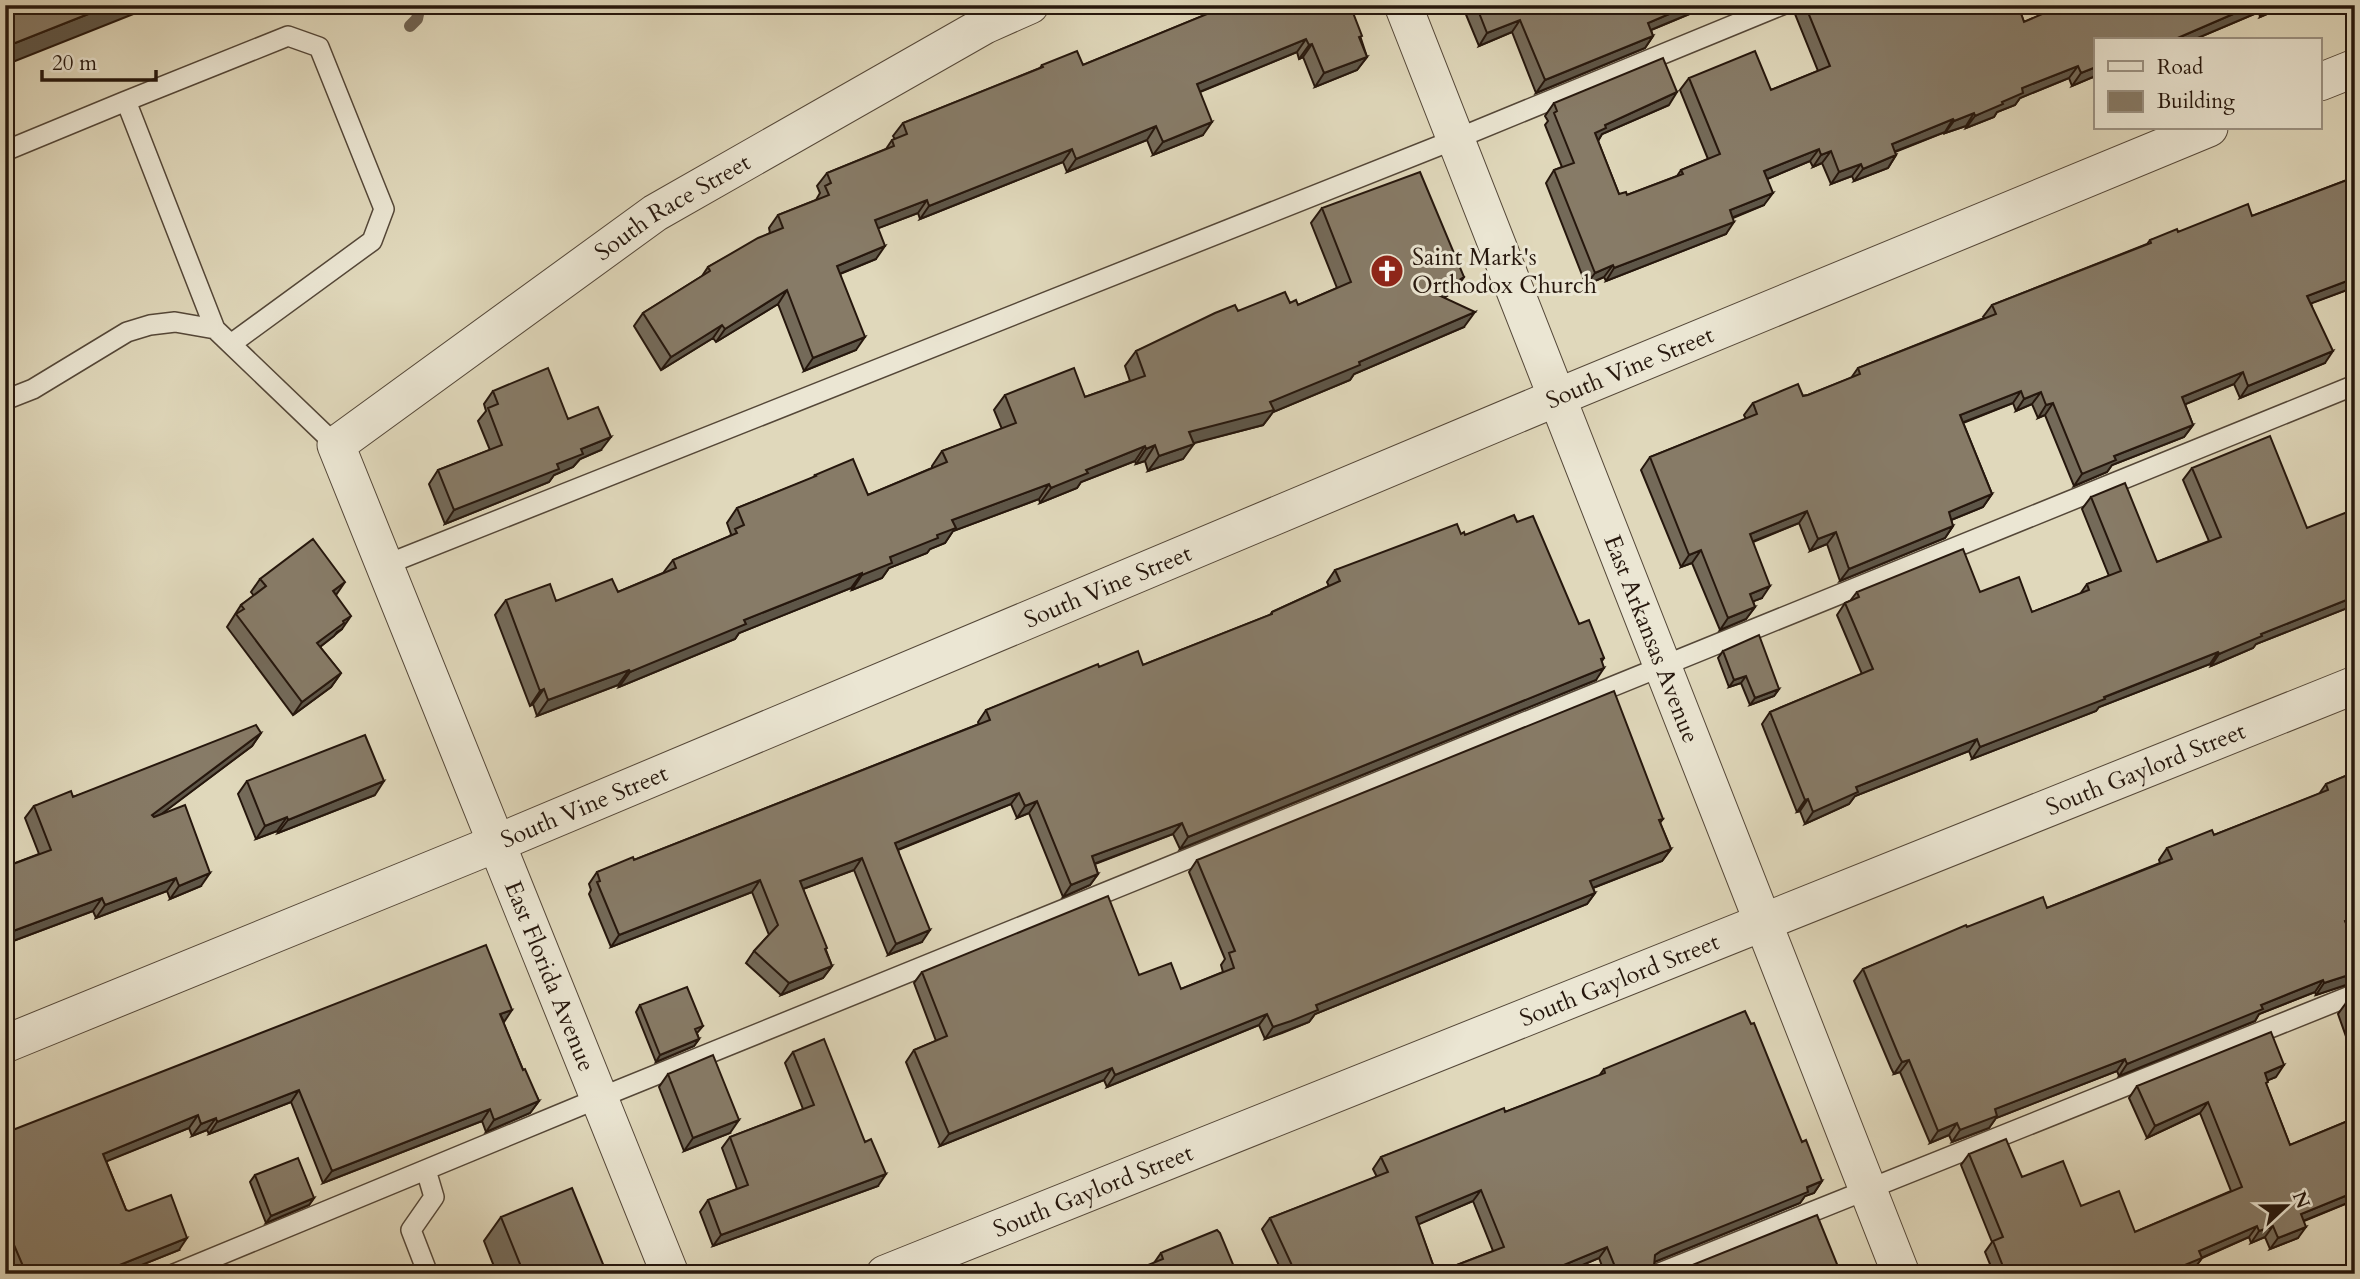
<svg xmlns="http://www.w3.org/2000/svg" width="2360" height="1279" viewBox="0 0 2360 1279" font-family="Cardo,serif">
  <rect width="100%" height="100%" fill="#e0d8bb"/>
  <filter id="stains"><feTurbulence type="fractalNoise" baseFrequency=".00286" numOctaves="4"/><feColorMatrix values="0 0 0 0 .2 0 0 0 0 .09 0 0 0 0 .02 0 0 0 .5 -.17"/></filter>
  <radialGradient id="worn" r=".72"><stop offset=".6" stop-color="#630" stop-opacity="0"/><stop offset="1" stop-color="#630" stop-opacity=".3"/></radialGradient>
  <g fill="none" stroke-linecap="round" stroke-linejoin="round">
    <path stroke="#706352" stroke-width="12" d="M410 26 417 19 420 5"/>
    <defs>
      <path id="lane" d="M126 101 288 36 319 47 384 209 372 241 231 344
        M5 151 126 101 215 329 336 445
        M5 400 33 389 127 332 150 325 175 322 215 329
        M385 565 1456 139 1782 5
        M426 1170 434 1197 411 1230 428 1274
        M174 1274 599 1098 2355 385
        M1657 1274 2355 994"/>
      <g id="street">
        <path id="s1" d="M1403 5 1901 1274"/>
        <path d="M2320 82 2355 68"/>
        <path id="s2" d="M5 1044 497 843 1558 397 2209 128"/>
        <path id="s3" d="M670 1274 336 445 655 213 985 25 1030 5"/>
        <path id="s4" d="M885 1274 2355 685"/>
      </g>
    </defs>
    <use href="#lane" stroke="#544738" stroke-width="22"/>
    <use href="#street" stroke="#544738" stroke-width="39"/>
    <use href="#lane" stroke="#ebe6d3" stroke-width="19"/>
    <use href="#street" stroke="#ebe6d3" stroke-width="37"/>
  </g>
  <path fill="#746a59" stroke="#26170d" stroke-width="2" fill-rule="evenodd" d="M1208 5H1350L1367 57 1357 70 1315 87 1303 57 1299 59 1297 52 1200 92 1203 135 1153 155 1147 140 1067 172 1063 162 920 219 918 213 878 228 876 259 840 274 856 350 804 371 778 304 716 342 713 338 661 370 634 326 643 313 702 276 708 267 770 233 769 228 778 215 816 200 820 193 817 186 827 173 886 149 892 140 895 139 893 136 903 123 1040 68 1042 65H1083L1205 15 1203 12Z
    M1462 5H1711L1651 30 1653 36 1645 48 1536 93 1512 32 1479 46Z
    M1793 5H2018L2024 22 2063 5H2288L2260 17 2259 12 2193 40H2096V82L2093 77 2072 86 2069 78 2020 98 2015 105 1997 112 1994 117 1966 128V126L1945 133V132L1895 152 1896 155 1888 168 1854 181 1852 176 1831 184 1822 163 1813 167 1810 161 1767 179 1764 205 1733 218 1726 234 1606 281 1604 277 1586 285 1546 183 1554 170 1562 167 1545 125 1548 121 1545 116 1554 103 1669 105 1602 134 1598 141 1619 194 1627 195 1677 176 1681 170 1708 159 1680 90 1689 78 1771 90 1818 71 1793 9Z
    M2355 177V287L2311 303 2325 363 2240 398 2234 384 2185 404 2193 425 2184 437 2112 465 2107 472 2074 486 2045 415 2038 418 2032 404 2016 411 2013 403 1963 423 1992 494 1983 507 1951 520 1953 526 1945 538 1840 581 1827 544 1810 551 1799 523 1753 542 1762 598 1753 601 1755 607 1746 619 1720 630 1692 563 1681 567 1641 470 1650 457 1746 419 1744 415 1753 403 1808 395 1851 378 1858 368 1984 318 1983 317 1992 305 2147 244 2150 240 2178 232 2252 216Z
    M1322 208 1464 277 1453 292 1444 298 1464 327 1354 374 1350 380 1273 412 1263 425 1193 443 1183 459 1148 471 1145 461 1136 464 1135 461 1081 482 1077 488 1040 503 1039 499 953 531 945 543 930 549 927 553 889 568 882 578 852 590 851 588 739 633 735 639 619 687 618 685 537 716 533 704 530 706 495 615 506 600 556 601 618 592 663 573 673 560 730 536 731 534 727 523 737 508 813 478 815 475 868 495 932 468V466L942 451 1002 429 994 410 1005 395 1085 397 1130 381 1125 366 1136 351 1238 311 1290 303 1298 305 1337 288 1311 223Z
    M493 391 568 419 601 450 580 459 573 467 554 475 549 482 445 524 429 484 438 470 490 450 478 421 486 411 484 404Z
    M2192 468 2307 528 2352 592 2354 597 2345 609 2256 644 2253 648 2211 666 2210 664 2099 707 2096 711 1972 759 1969 751 1855 796 1849 804 1805 824 1800 811 1797 812 1762 724 1770 712 1862 674 1837 615 1845 603 1850 601 1857 592H1980L2032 612 2080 594 2087 584 2109 576 2082 509 2091 497 2157 562 2209 541 2183 480Z
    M1517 522 1579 624 1604 658 1602 661 1596 680 1180 849 1173 834 1095 864 1098 874 1090 885 1063 897 1029 813 1017 818 1011 804 898 850 922 942 888 955 854 870 803 889 832 966 823 978 781 995 746 963 754 951 769 935 752 892 611 947 589 894 591 890 589 884 597 872 634 860 979 724 978 722 986 710 1099 667 1143 665 1270 615 1272 612 1329 586 1327 582 1335 570 1461 534 1465 535Z
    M260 579 336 595 342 629 320 647 341 673 331 687 293 715 227 627 241 605 254 596 251 592Z
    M1723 651 1779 689 1774 696 1750 705 1741 683 1729 687 1718 658Z
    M261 733 252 746 161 814 201 886 170 899 167 891 96 918 93 911 5 944V867L39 854 25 818 34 806 73 797Z
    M2355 772 2348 928 2355 945V982L2316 995 2315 992 2259 1014 2255 1021 2119 1076 2117 1071 1996 1118 1989 1128 1952 1142 1949 1135 1930 1143 1900 1072 1894 1074 1891 1068 1854 981 1863 969 1967 927 2047 908 2160 863 2159 860 2167 848 2214 835 2319 794 2326 784Z
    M247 781 375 795 278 833 277 831 256 839 238 794Z
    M1663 819 1660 823 1671 849 1662 861 1593 888 1595 893 1587 904 1315 1014 1309 1022 1282 1033 1265 1039 1259 1025 1107 1087 1104 1080 940 1146 906 1062 914 1050 936 1041 914 983 922 972 1139 975 1181 989 1223 972 1221 965 1225 959 1189 872 1197 860Z
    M2355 999 2354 1059 2338 1014 2346 1003Z
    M640 1005 703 1026 697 1033 699 1039 694 1046 656 1062 636 1012Z
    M503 1022 523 1070 539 1101 530 1113 486 1132 482 1121 323 1183 291 1102 209 1134 207 1130 192 1136 189 1128 106 1161 126 1210 179 1250 119 1274H9L11 1271 5 1257V1133Z
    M793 1052 878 1186 713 1246 700 1212 708 1200 737 1189 722 1148 730 1137 803 1109 785 1063Z
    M1604 1069 1802 1142 1822 1181 1814 1193 1805 1196 1800 1203 1654 1262V1266L1658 1272 1669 1274H1605L1599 1258 1561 1274H1283L1262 1229 1270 1218 1377 1177 1373 1169 1381 1157 1505 1112 1599 1076ZM1473 1201 1493 1251 1436 1273 1418 1224Z
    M668 1074 730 1133 684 1151 659 1087Z
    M2276 1077 2267 1080 2266 1084 2290 1145 2355 1118V1214L2350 1202 2304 1221 2298 1238 2270 1249 2265 1237 2251 1243 2249 1237 2202 1258 2194 1269 2183 1274H1994L1985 1252 1992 1242 1961 1165 1969 1154 2022 1177 2135 1232 2231 1191 2200 1113 2147 1138 2129 1098 2137 1086Z
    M255 1175 314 1198 309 1205 266 1223 250 1182Z
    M501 1217 607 1274H497L484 1241Z
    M1161 1253 1237 1274 1154 1263Z"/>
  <path fill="#5e5648" stroke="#26170d" stroke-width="2" d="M111 5H156L5 65V47Z
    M1690 5H1711L1646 32 1648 23Z
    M2254 5H2263L2259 12 2193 40H2173Z
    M2268 5H2288L2260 17Z
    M1520 20 1512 32 1479 46 1487 33Z
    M1653 36 1645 48 1536 93 1545 80Z
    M1306 39 1297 52 1187 97 1197 84Z
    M1312 44 1303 57 1299 59 1309 45Z
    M1367 57 1357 70 1315 87 1324 73Z
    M2078 66 2069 78 2020 98 2015 105 1997 112 1994 117 1966 128 1975 116 2002 102 2022 88Z
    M2096 67V73L2093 77 2072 86 2081 73Z
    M1677 92 1669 105 1602 134 1598 141 1595 133 1605 125Z
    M1974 113 1966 126 1945 133 1954 121Z
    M1953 119 1945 132 1883 156 1892 144Z
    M1212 122 1203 135 1153 155 1163 142Z
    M1156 126 1147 140 1067 172 1076 159Z
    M1072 149 1063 162 920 219 929 206Z
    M1819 149 1810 161 1755 184 1764 171Z
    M1831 151 1822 163 1813 167 1821 155Z
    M1896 155 1888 168 1854 181 1863 169Z
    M1861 164 1852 176 1831 184 1839 172Z
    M1773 193 1764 205 1721 222 1730 210Z
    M927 200 918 213 866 233 875 220Z
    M1734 222 1726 234 1606 281 1614 268Z
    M885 246 876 259 827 279 837 266Z
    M1613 265 1604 277 1586 285 1595 273Z
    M1464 277 1453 292 1425 309 1436 294Z
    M2355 278V287L2299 308 2307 296Z
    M787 290 778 304 716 342 725 329Z
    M1475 312 1464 327 1354 374 1350 380 1273 412 1263 425 1179 447 1189 432 1270 402 1359 362Z
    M722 325 713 338 661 370 671 357Z
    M865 337 856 350 804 371 813 358Z
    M2333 351 2325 363 2240 398 2248 386Z
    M2243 372 2234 384 2174 409 2182 397Z
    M2021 391 2013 403 1951 427 1960 415Z
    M2041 392 2032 404 2016 411 2024 399Z
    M2053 403 2045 415 2038 418 2046 405Z
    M2193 425 2184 437 2112 465 2107 472 2074 486 2082 474 2114 456Z
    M611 437 601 450 580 459 573 467 554 475 549 482 445 524 454 510 557 464 581 449Z
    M1194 444 1183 459 1148 471 1159 456Z
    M1155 445 1145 461 1136 464 1146 449Z
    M1145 446 1135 461 1081 482 1077 488 1040 503 1051 488 1086 470Z
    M1049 484 1039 499 953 531 945 543 930 549 927 553 889 568 882 578 852 590 862 575 890 557 937 535 952 520Z
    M1992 494 1983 507 1941 524 1949 512Z
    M1807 511 1799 523 1741 546 1750 534Z
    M1953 526 1945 538 1840 581 1849 569Z
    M1836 532 1827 544 1810 551 1818 539Z
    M1701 550 1692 563 1681 567 1689 555Z
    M862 573 851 588 739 633 735 639 619 687 630 672 744 620Z
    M345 582 336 595 333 591Z
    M2355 583V592L2341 597 2349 584Z
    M1770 586 1762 598 1742 606 1750 594Z
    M2354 597 2345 609 2256 644 2253 648 2211 666 2219 654 2261 634Z
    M1755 607 1746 619 1720 630 1728 618Z
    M351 616 342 629 337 632 334 636 308 656 317 643 343 621Z
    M2218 652 2210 664 2099 707 2096 711 1972 759 1980 747Z
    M1604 668 1596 680 1180 849 1188 837Z
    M629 670 618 685 537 716 548 700Z
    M341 673 331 687 293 715 302 702Z
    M1746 676 1741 683 1729 687 1734 680Z
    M544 689 533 704 530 706 540 691Z
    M1779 689 1774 696 1750 705 1755 698Z
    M261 733 252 746 143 828 152 815Z
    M1977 739 1969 751 1855 796 1849 804 1805 824 1813 812 1856 787Z
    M384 781 375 795 278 833 288 820Z
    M1019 793 1011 804 887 854 895 843Z
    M1808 799 1800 811 1797 812 1805 800Z
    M1037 801 1029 813 1017 818 1025 806Z
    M287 817 277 831 256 839 265 826Z
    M1182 823 1173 834 1083 868 1092 856Z
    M1671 849 1662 861 1582 892 1590 881Z
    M862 858 854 870 792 893 800 881Z
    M210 873 201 886 170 899 179 886Z
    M1098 874 1090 885 1063 897 1071 885Z
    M176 878 167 891 96 918 105 905Z
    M760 880 752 892 611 947 619 935Z
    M1595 893 1587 904 1315 1014 1309 1022 1265 1039 1273 1027 1316 1005Z
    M102 898 93 911 5 944V934Z
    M2355 917V926L2337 933 2345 921Z
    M930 930 922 942 888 955 896 944Z
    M832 966 823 978 781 995 789 983Z
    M2355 973V982L2316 995 2324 983Z
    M2323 980 2315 992 2259 1014 2255 1021 2119 1076 2127 1064 2261 1005Z
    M512 1010 504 1022 500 1014Z
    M1267 1014 1259 1025 1107 1087 1115 1075Z
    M699 1039 694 1046 656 1062 660 1055Z
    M2125 1059 2117 1071 1996 1118 1989 1128 1952 1142 1960 1130 1995 1109Z
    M1909 1060 1900 1072 1894 1074 1902 1062Z
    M2284 1065 2276 1077 2257 1085 2265 1073Z
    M1112 1068 1104 1080 940 1146 949 1134Z
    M299 1090 291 1102 209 1134 217 1122Z
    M539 1101 530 1113 486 1132 494 1120Z
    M2208 1102 2200 1113 2147 1138 2155 1126Z
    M490 1109 482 1121 323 1183 332 1171Z
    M198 1115 189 1128 95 1166 103 1154Z
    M216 1118 207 1130 192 1136 201 1124Z
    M739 1120 730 1133 684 1151 693 1138Z
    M1957 1123 1949 1135 1930 1143 1938 1131Z
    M886 1174 878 1186 713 1246 721 1235Z
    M1822 1181 1814 1193 1805 1196 1800 1203 1652 1263 1655 1255 1661 1251Z
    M1481 1190 1473 1201 1408 1229 1416 1217Z
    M2355 1192V1195L2350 1202 2293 1225 2301 1214Z
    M314 1198 309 1205 266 1223 271 1216Z
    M2257 1226 2249 1237 2201 1258H2202L2194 1269 2183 1274H2163L2199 1251Z
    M2273 1226 2265 1237 2251 1243 2259 1231Z
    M2306 1227 2298 1238 2270 1249 2278 1238Z
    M187 1238 179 1250 119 1274H97Z
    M1607 1247 1599 1258 1561 1274H1542Z
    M1330 1268 1326 1274H1315Z"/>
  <path fill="#877b67" stroke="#26170d" stroke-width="2" fill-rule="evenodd" d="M5 5H111L5 47Z
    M1215 5H1350L1362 36 1359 37 1367 57 1324 73 1312 44 1309 45 1306 39 1197 84 1212 122 1163 142 1156 126 1076 159 1072 149 929 206 927 200 875 220 885 246 837 266 865 337 813 358 787 290 725 329 722 325 671 357 643 313 710 271 708 267 758 238 783 228 778 215 829 195 825 186 831 183 827 173 894 146 892 140 907 134 903 123 1043 67 1042 65 1077 51 1083 65 1217 10Z
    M1476 5H1690L1648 23 1653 36 1545 80 1520 20 1487 33Z
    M1805 5H2018L2024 22 2063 5H2254L2173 40H2096V67L2081 73 2078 66 2022 88 2023 93 2002 102 2003 104 1975 116 1974 113 1954 121 1953 119 1892 144 1896 155 1863 169 1861 164 1839 172 1831 151 1821 155 1819 149 1764 171 1773 193 1730 210 1734 222 1614 268 1613 265 1595 273 1554 170 1574 163 1554 113 1557 111 1554 103 1663 58 1677 92 1605 125 1606 128 1595 133 1619 194 1626 192 1627 195 1683 174 1681 170 1720 154 1689 78 1755 51 1771 90 1830 66Z
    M1420 172 1464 277 1436 294 1475 312 1359 362 1360 365 1270 402 1274 410 1189 432 1194 444 1159 456 1155 445 1146 449 1145 446 1086 470 1088 473 1051 488 1049 484 952 520 956 528 937 535 938 538 890 557 892 563 862 575V573L744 620 746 624 630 672 629 670 548 700 544 689 540 691 506 600 550 584 556 601 612 579 618 592 676 568 673 560 737 533 735 529 744 525 737 508 816 476 815 475 853 459 868 495 947 462 942 451 1016 423 1005 395 1074 368 1085 397 1145 376 1136 351 1215 313 1235 305 1238 311 1285 292 1290 303 1296 300 1298 305 1351 282 1322 208Z
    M2355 177V278L2307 296 2333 351 2248 386 2243 372 2182 397 2193 425 2114 456 2116 460 2082 474 2053 403 2046 405 2041 392 2024 399 2021 391 1960 415 1992 494 1949 512 1953 526 1849 569 1836 532 1818 539 1807 511 1750 534 1770 586 1750 594 1755 607 1728 618 1701 550 1689 555 1650 457 1757 414 1753 403 1798 384 1803 396 1808 395 1860 374 1858 368 1996 314 1992 305 2151 243 2150 240 2177 229 2178 232 2248 204 2252 216Z
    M548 368 568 419 598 407 611 437 581 449 583 454 557 464 559 469 454 510 438 470 502 445 488 408 498 404 493 391Z
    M2270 436 2307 528 2355 509V583L2349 584 2354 597 2261 634 2262 636 2219 654 2218 652 2104 697 2105 699 1980 747 1977 739 1856 787 1858 792 1813 812 1808 799 1805 800 1770 712 1873 669 1845 603 1859 597 1857 592 1963 549 1980 592 2019 577 2032 612 2089 590 2087 584 2121 571 2091 497 2125 483 2157 562 2221 537 2192 468Z
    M1514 515 1517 522 1533 516 1579 624 1589 620 1604 658 1601 659 1604 668 1188 837 1182 823 1092 856 1098 874 1071 885 1037 801 1025 806 1019 793 895 843 930 930 896 944 862 858 800 881 827 948 825 949 832 966 789 983 754 951 778 925 760 880 619 935 597 882 600 881 597 872 633 857 634 860 990 720 986 710 1098 664 1099 667 1138 651 1143 665 1272 614V612L1340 581 1335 570 1457 524 1461 534 1464 532 1465 535Z
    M313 539 345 582 333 591 351 616 343 621 344 623 317 643 341 673 302 702 236 614 244 609 241 605 266 586 260 579Z
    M1759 635 1779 689 1755 698 1746 676 1734 680 1723 651Z
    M1614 691 1663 819 1659 820 1671 849 1590 881 1595 893 1316 1005 1318 1010 1291 1021 1273 1027 1267 1014 1115 1075 1112 1068 949 1134 914 1050 947 1036 922 972 1108 896 1139 975 1171 963 1181 989 1234 968 1229 953 1235 951 1197 860Z
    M256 725 261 733 152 815 154 817 185 805 210 873 179 886 176 878 105 905 102 898 5 934V867L51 850 34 806 71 791 73 797Z
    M365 735 384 781 288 820 287 817 265 826 247 781Z
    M2355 772V917L2345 921 2355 945V973L2324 983 2323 980 2261 1005 2263 1009 2127 1064 2125 1059 1995 1109 1997 1116 1960 1130 1957 1123 1938 1131 1909 1060 1902 1062 1899 1056 1863 969 1966 925 1967 927 2043 897 2047 908 2172 859 2167 848 2212 830 2214 835 2328 790 2326 784Z
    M486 945 512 1010 500 1014 523 1070 525 1069 539 1101 494 1120 490 1109 332 1171 299 1090 217 1122 216 1118 201 1124 198 1115 103 1154 126 1210 129 1211 171 1195 187 1238 97 1274H12L11 1271 23 1266 5 1224V1133Z
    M687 987 703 1026 695 1029 699 1039 660 1055 640 1005Z
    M2355 999V1027L2346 1003Z
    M1745 1011 1751 1024 1754 1023 1802 1142 1806 1140 1822 1181 1807 1187 1808 1192 1661 1251 1655 1255 1654 1266 1658 1272 1669 1274H1618L1607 1247 1542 1274H1332L1330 1268 1315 1274H1296L1270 1218 1388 1172 1381 1157 1504 1108 1505 1112 1605 1073 1604 1069ZM1481 1190 1504 1247 1436 1273 1416 1217Z
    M2271 1032 2284 1065 2265 1073 2268 1082 2266 1083 2290 1145 2355 1118V1192L2301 1214 2306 1227 2278 1238 2273 1226 2259 1231 2257 1226 2199 1251 2202 1258 2163 1274H2006L1993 1241 2003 1237 1969 1154 2006 1139 2022 1177 2063 1161 2081 1206 2119 1191 2135 1232 2242 1187 2208 1102 2155 1126 2137 1086Z
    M824 1039 865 1142 871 1139 886 1174 721 1235 708 1200 748 1185 730 1137 814 1105 793 1052Z
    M713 1055 739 1120 693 1138 668 1074Z
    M298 1158 314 1198 271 1216 255 1175Z
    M572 1188 607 1274H524L501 1217Z
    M1817 1215 1841 1274H1670Z
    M1217 1230 1220 1233 1237 1274H1126L1163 1259 1161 1253 1163 1252Z"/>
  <defs>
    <symbol id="church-disc" viewBox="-11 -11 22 22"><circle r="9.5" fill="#8f2418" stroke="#ebe6d3"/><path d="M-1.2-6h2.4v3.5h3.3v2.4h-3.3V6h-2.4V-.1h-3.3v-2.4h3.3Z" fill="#fff"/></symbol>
  </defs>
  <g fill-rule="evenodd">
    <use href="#church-disc" x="1368" y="252" width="38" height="38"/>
  </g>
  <g text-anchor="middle" stroke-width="6" stroke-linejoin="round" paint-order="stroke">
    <g font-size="24" fill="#26170d" stroke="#ebe6d3">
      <text dy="8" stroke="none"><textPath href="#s3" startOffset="1306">South Race Street</textPath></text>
      <text dy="8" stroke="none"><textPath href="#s2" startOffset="1760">South Vine Street</textPath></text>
      <text dy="8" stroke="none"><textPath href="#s2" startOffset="1194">South Vine Street</textPath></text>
      <text dy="8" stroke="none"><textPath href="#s1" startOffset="681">East Arkansas Avenue</textPath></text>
      <text dy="8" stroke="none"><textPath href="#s4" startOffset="1358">South Gaylord Street</textPath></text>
      <text dy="8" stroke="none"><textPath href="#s2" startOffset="626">South Vine Street</textPath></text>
      <text transform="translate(550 976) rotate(68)" y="8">East Florida Avenue</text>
      <text dy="8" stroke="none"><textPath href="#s4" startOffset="791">South Gaylord Street</textPath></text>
      <text dy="8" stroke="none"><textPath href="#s4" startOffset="224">South Gaylord Street</textPath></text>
    </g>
    <g font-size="24" fill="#26170d" stroke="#ebe6d3" text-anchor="start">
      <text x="1412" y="265">Saint Mark's<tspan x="1412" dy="28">Orthodox Church</tspan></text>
    </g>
  </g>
  <rect width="2360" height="1279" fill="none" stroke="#e0d8bb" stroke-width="28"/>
  <rect x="7" y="7" width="2346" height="1265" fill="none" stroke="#26170d" stroke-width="3.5"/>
  <rect x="14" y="14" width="2332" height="1251" fill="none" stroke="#26170d" stroke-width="2"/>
  <rect x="2094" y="38" width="228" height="91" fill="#ebe6d3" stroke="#9c9384" stroke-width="2"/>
  <rect x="2108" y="61" width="35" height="10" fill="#ebe6d3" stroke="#9c9384" stroke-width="2"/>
  <text x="2157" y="74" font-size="21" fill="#26170d">Road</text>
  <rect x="2108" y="91" width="35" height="21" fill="#877b67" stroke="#9c9384" stroke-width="2"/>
  <text x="2157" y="108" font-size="21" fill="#26170d">Building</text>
  <g transform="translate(2286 1206) rotate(68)" stroke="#ebe6d3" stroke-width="5" paint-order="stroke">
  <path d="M0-5L12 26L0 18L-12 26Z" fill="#26170d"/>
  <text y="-10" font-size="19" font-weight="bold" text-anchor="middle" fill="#26170d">N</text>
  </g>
  <path d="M42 70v10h114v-10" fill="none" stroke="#26170d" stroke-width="3.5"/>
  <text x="52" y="70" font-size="21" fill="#26170d" stroke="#ebe6d3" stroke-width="5" paint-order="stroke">20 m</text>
  <rect width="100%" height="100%" filter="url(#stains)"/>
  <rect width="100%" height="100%" fill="url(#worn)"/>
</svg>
